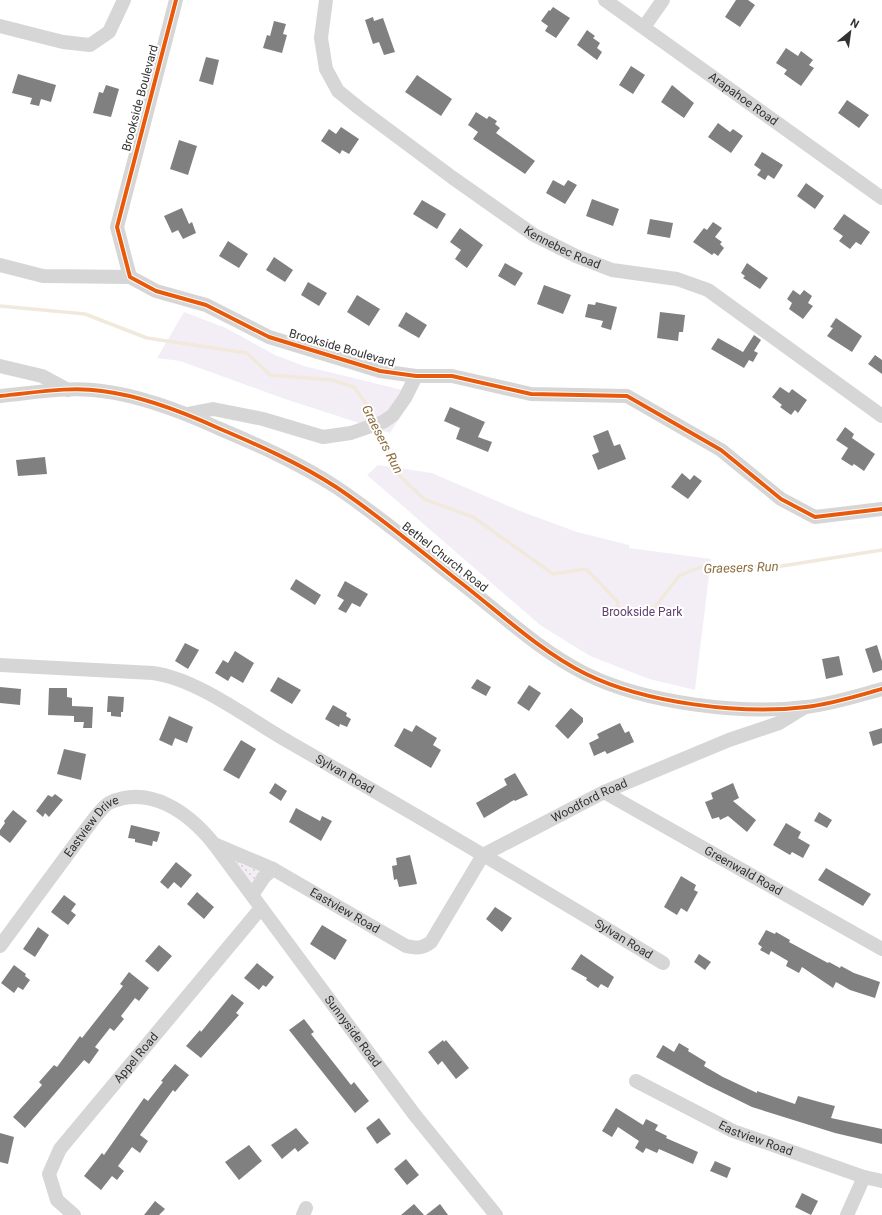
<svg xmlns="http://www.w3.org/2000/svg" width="882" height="1215" viewBox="0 0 882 1215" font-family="Roboto,sans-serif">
  <defs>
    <pattern id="grass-dots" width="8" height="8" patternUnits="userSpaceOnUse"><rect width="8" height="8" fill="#f3eef6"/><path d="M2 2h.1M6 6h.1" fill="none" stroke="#d1cdd3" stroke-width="1.8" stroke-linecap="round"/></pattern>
  </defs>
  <rect width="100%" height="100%" fill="#fff"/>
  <path fill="url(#grass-dots)" d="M228 853 264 869 250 883Z"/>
  <path fill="#f3eef6" d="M184 312 226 328 275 355 304 366 415 393 390 433 285 399 180 361 157 358Z
    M378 465 432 473 520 511 577 532 629 545V548L711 559 695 690 649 679 590 656 540 625 367 475Z"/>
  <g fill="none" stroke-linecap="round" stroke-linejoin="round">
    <path stroke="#f2e9dd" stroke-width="3.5" d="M0 306 85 314 147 338 247 353 270 375 332 380 354 387 371 411 375 421
      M378 427 397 473 424 499 473 517 553 574 586 569 618 602 617 611 633 614 655 607 679 576 700 567 782 566 882 550"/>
  </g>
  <path fill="#808080" d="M736 0H748L755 5 740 27 725 17Z
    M553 7 570 18 556 38 545 31 548 26 541 21 549 10 550 11Z
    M373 17 374 21 383 18 395 52 384 55 379 42 373 44 365 20Z
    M274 21 286 24 283 34 287 35 282 53 263 48 267 35 270 36Z
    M587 30 595 36 593 38 600 43 597 48 602 52 597 60 577 45Z
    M786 48 798 56 801 51 813 60 809 65 814 68 801 86 784 74 787 70 776 63Z
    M206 57 219 60 213 85 199 81Z
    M631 66 645 75 633 94 619 85Z
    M18 74 56 85 51 102 41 99 39 106 30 104 32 98 12 93Z
    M417 75 452 99 441 116 405 92Z
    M106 85 119 89 111 117 93 113 99 92 103 93Z
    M672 85 694 103 684 118 661 102Z
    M847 100 869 115 859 128 838 113Z
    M476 112 487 119 489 116 497 121 495 124 500 128 496 133 535 161 525 174 473 139 478 132 468 125Z
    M718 123 730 132 733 129 743 136 731 153 708 137Z
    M341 127 359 139 349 154 342 150 340 154 321 141 329 129 336 134Z
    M179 140 197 146 188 175 170 169Z
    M762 152 783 165 774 179 768 175 765 180 757 175 761 170 754 165Z
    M553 180 564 186 568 180 577 185 565 204 546 193Z
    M806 183 824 196 815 209 797 196Z
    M592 199 619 209 613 226 586 216Z
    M422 200 446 214 437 229 413 214Z
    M182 208 189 224 192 222 196 233 183 239 178 230 172 233 164 216Z
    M844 214 870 232 861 245 856 242 850 249 839 241 843 236 833 229Z
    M650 219 673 223 670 238 647 234Z
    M713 222 722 228 715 237 722 242 720 244 724 248 718 256 714 253 712 255 693 242 704 228 707 230Z
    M460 228 483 245 467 268 455 259 461 250 450 242Z
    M228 241 248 254 239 268 219 256Z
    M274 257 293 270 285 282 266 270Z
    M505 263 523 273 515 286 498 276Z
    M747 263 768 278 760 289 743 278 745 276 741 273Z
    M308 282 327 293 319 306 301 295Z
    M544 285 571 295 563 314 537 304Z
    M793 290 800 295 804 290 812 296 808 303 813 306 803 319 789 309 792 303 787 299Z
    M357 295 380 309 369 326 347 312Z
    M596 302 617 307 611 330 601 327 603 321 585 317 588 304 595 305Z
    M406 312 427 325 419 338 398 326Z
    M660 312 685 315 683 332H679L678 341 657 338Z
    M836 318 862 336 852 352 827 336 833 328 830 327Z
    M754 335 761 340 754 351 758 353 753 362 749 360 744 368 711 349 718 338 743 352Z
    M875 355 882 360V374L868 364Z
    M780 387 789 393 792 389 807 400 798 413 795 410 791 415 780 407 782 405 772 397Z
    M450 407 485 422 478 437 492 442 488 452 456 439 460 428 444 421Z
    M845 427 854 434 852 438 875 454 864 471 854 464 852 466 841 459 848 448 836 440Z
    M608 430 614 446 620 444 626 459 598 470 592 455 599 452 593 436Z
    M45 457 47 474 18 476 16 460Z
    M682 473 690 480 694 475 702 481 688 499 671 487Z
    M296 579 321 595 315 605 290 589Z
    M345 581 368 594 360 607 352 603 346 613 338 609 344 600 337 596Z
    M185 643 199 650 188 669 175 661Z
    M877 645 882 661V670L873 673 865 649Z
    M235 651 254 663 243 683 231 676 228 681 215 673 223 660 228 663Z
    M839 656 843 675 826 679 822 659Z
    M278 677 301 690 292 704 270 691Z
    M477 679 491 687 486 696 471 688Z
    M529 685 541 693 529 711 517 703Z
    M0 687 21 689 20 705 0 703Z
    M49 688H67V697L72 698V706L93 707 92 728H83L84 722H74V716L48 715Z
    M108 696 124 697 123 712H121V717L111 716V712H107Z
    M333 705 347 713 346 716 351 719 347 727 340 724 339 727 325 719Z
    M571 708 583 718V722L568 739 555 726Z
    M169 716 193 727 187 743 175 738 172 746 159 740Z
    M620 723 625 733 629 731 634 742 607 754 605 751 594 756 589 743 599 738 597 734Z
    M416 725 437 738 433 745 441 750 431 768 394 746 404 728 412 732Z
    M882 728V743L873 746 869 732Z
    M241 740 256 749 239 779 223 770Z
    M64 749 86 754 81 780 57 774Z
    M515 773 528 795 515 801 514 800 484 818 476 803 507 785 504 779Z
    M275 783 287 791 281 801 269 793Z
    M733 783 739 798 733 801 756 820 747 832 728 816 720 820 719 817 712 819 705 802 713 799 711 793Z
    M55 794 63 800 49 817 45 813 43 817 36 811 48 795 52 797Z
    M296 808 320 821 322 816 332 821 321 841 289 822Z
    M13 810 27 821 10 843 0 835V830L5 823 4 821Z
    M819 812 832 820 827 828 814 821Z
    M786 823 801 832 798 838 810 845 803 858 792 852 790 855 773 845Z
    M131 825 160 832 157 842 153 841 152 846 135 842V839L128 838Z
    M410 855 417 884 399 887 397 879 394 880 392 866 397 865 396 858Z
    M176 862 192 875 181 888 174 882 168 889 160 882Z
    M826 868 871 894 863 906 818 880Z
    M681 876 696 885 694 890 698 892 687 912 681 908 677 915 664 907Z
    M197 892 214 907 204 919 187 904Z
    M64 895 76 904 71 911 76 915 68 925 51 912Z
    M495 907 512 918 502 932 486 919Z
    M322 925 347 940 335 960 310 944Z
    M38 927 49 935 35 957 23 949Z
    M766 930 775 934 776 932 790 940 789 942 828 963 829 962 840 968 841 966 854 973 880 982 875 998 850 990 836 982 833 988 802 967 799 973 786 966 788 961 771 951 769 955 760 950 762 947 758 944Z
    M159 945 172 956 158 972 145 961Z
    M581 954 614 977 608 988 601 984 598 988 586 980 587 978 571 969Z
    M699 954 711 962 705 970 694 962Z
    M257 963 274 977 266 987 263 985 259 990 244 978Z
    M14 965 26 974 25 976 30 980 23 990 18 987 14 993 1 983Z
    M129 972 149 988 139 1001 135 998 121 1016 124 1019 114 1031 110 1028 95 1047 99 1050 89 1064 84 1060 25 1128 13 1117 42 1085 39 1082 54 1065 57 1067 80 1036 82 1038 123 986 120 984Z
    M232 994 244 1003 236 1013 239 1015 201 1058 186 1046 200 1030 201 1032Z
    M304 1019 314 1032 311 1034 351 1085 354 1082 369 1101 355 1113 289 1030Z
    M443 1040 444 1042 446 1040 469 1068 456 1079 442 1061 438 1065 428 1052Z
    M679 1043 689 1049 688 1051 706 1062 704 1066 723 1077 757 1093V1091L795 1104 798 1096 823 1103 835 1106 831 1118 882 1129V1144L835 1133 752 1107 707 1085 656 1057 663 1045 674 1052Z
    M175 1064 189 1075 175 1092 173 1090 140 1135 148 1141 140 1153 132 1147 118 1166 124 1171 117 1180 112 1176 101 1190 84 1176 102 1153 104 1155 144 1098 148 1101 163 1082 161 1081Z
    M616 1108 643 1125 646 1119 658 1125 655 1130 667 1136 666 1138 698 1152 693 1164 659 1149 657 1153 646 1148 643 1153 635 1148 639 1141 618 1127 612 1137 602 1131Z
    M379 1118 391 1134 377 1144 366 1128Z
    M296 1128 309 1143 298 1152 295 1148 282 1159 271 1145Z
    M0 1133 14 1137 8 1164 0 1162Z
    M249 1145 262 1161 239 1180 225 1162Z
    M406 1159 419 1175 407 1185 394 1169Z
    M715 1161 731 1168 727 1178 710 1171Z
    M802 1193 818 1201 811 1215 795 1207Z
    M155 1201 165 1209 159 1215H144Z
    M414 1204 424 1215H401Z
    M440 1204 448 1215H426Z"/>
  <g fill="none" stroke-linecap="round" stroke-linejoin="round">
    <g stroke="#d6d6d6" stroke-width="14">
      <path d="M176 0 117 227 130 277 156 291 206 305 269 337 380 371 416 376H452L531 394 627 396 721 450 781 499 815 517 882 509"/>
      <path id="s1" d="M326 0 321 38 326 69 338 91 359 108 453 178 534 235 576 256 612 270 677 279 708 290 882 416"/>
      <path id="s2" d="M605 0 882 198"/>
      <path d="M0 26 63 42 90 45 109 32 124 0"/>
      <path d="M644 27 663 0"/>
      <path d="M0 265 43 276 130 277"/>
      <path d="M0 366 42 376 68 390"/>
      <path d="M0 396C33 393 69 386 102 391 142 396 181 411 218 428 258 445 299 463 336 487 378 515 417 548 456 579 498 611 538 650 586 674 645 703 741 715 806 707 832 704 857 696 882 689"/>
      <path d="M187 414 213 409 263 419 323 437 351 433 383 422 393 415 405 398 416 376"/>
      <path id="s3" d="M0 665 153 673C198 679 250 720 289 742 415 814 540 888 663 963"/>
      <path id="s4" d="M604 792 882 949"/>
      <path id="s5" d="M214 844 273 869 406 946C417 948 422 949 431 942L483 855 604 792 729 740 779 723 805 707"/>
      <path d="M252 895 264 877 273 869"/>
      <path id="s6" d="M0 946C25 912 51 877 76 843 83 834 100 808 109 803 150 784 189 813 214 844L414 1114 496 1215"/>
      <path id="s7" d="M636 1081 733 1131 864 1177 882 1181"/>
      <path id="s8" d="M74 1215 57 1200 49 1174 60 1149 261 908"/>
      <path d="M303 1215 306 1208"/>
      <path d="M847 1215 864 1177"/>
    </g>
    <defs>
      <path id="cycleway" d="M176 0 117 227 130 277 156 291 206 305 269 337 380 371 416 376H452L531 394 627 396 721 450 781 499 815 517 882 509
        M0 396C33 393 69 386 102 391 142 396 181 411 218 428 258 445 299 463 336 487 378 515 417 548 456 579 498 611 538 650 586 674 645 703 741 715 806 707 832 704 857 696 882 689"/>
    </defs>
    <use href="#cycleway" stroke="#fff" stroke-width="6"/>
    <use href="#cycleway" stroke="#e8590c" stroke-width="4"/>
  </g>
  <g text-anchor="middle" stroke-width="4" stroke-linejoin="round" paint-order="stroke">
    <g font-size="12" fill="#323232" stroke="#fff">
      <text transform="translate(140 98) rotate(-75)" y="4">Brookside Boulevard</text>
      <text dy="4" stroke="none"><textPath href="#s2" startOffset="170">Arapahoe Road</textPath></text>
      <text dy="4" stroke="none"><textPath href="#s1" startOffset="369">Kennebec Road</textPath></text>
      <text transform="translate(342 348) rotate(16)" y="4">Brookside Boulevard</text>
      <text transform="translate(445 557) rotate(38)" y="4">Bethel Church Road</text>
      <text dy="4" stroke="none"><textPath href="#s3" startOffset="371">Sylvan Road</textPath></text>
      <text dy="4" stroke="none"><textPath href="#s5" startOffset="465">Woodford Road</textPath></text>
      <text dy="4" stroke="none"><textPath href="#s6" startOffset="151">Eastview Drive</textPath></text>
      <text dy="4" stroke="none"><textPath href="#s4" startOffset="160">Greenwald Road</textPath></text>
      <text dy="4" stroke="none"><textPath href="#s5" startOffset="147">Eastview Road</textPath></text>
      <text dy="4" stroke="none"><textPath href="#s3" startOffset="695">Sylvan Road</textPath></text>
      <text dy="4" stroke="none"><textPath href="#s6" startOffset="535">Sunnyside Road</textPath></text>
      <text dy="4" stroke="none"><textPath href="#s8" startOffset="196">Appel Road</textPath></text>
      <text dy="4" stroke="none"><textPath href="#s7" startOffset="133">Eastview Road</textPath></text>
    </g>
    <g font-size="12" fill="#613f6e" stroke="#fff">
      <text x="642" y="616">Brookside Park</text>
    </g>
    <g font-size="13" font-style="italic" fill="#8d6d3e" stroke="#fff">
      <text transform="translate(383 439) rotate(63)" y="5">Graesers Run</text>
      <text transform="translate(741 567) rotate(-2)" y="5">Graesers Run</text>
    </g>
  </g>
  <g transform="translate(850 32) rotate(29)" stroke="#ffffff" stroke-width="3" paint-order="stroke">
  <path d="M0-3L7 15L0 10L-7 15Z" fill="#323232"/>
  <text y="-6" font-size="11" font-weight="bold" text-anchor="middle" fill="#323232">N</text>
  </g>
</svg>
